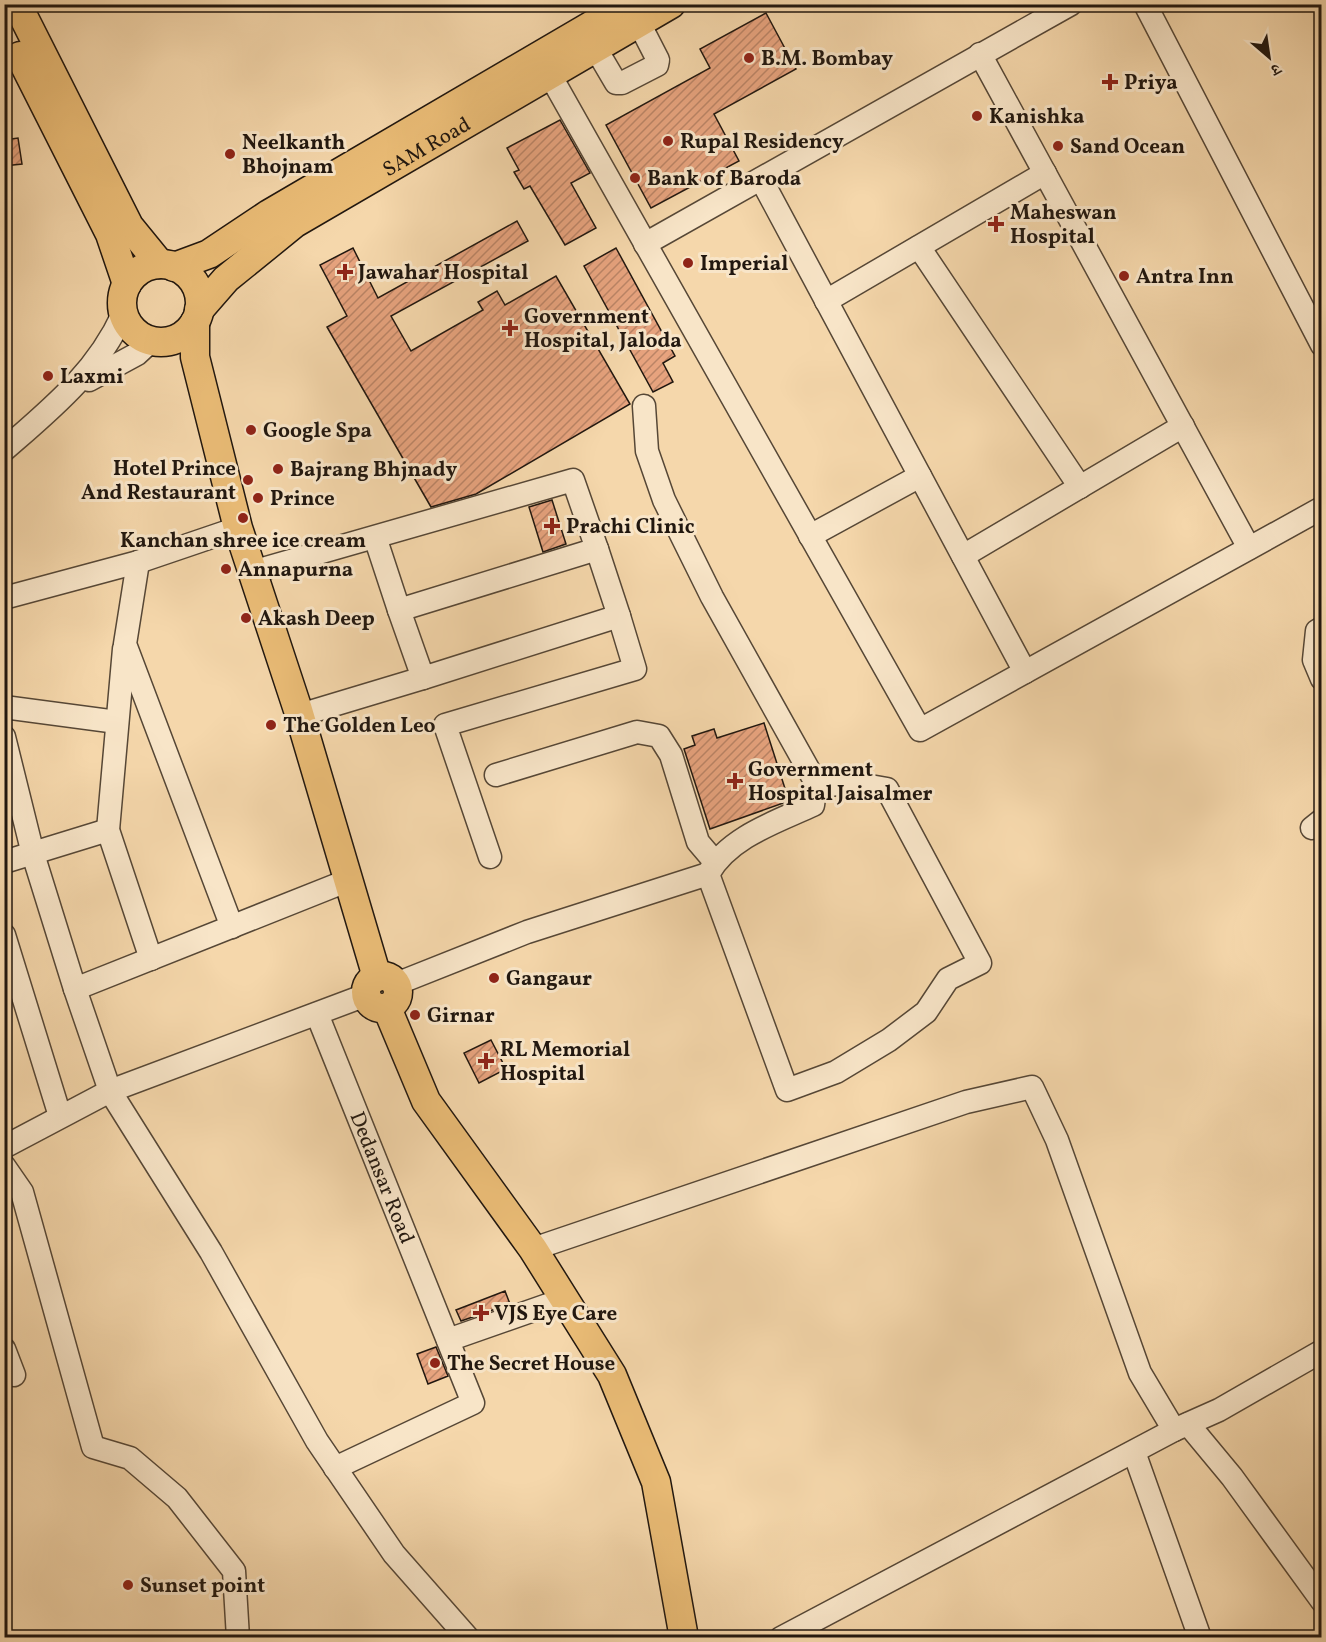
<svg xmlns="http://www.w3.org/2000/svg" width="1326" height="1642" viewBox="0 0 1326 1642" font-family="Vollkorn,'Noto Serif Devanagari',serif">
  <defs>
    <pattern id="building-hatch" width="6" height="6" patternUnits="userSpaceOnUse" patternTransform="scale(1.5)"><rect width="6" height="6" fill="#e7a37e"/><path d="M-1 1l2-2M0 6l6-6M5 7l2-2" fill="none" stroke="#bb8466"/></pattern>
  </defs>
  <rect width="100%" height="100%" fill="#f5d7ab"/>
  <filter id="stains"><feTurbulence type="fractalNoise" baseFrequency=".00333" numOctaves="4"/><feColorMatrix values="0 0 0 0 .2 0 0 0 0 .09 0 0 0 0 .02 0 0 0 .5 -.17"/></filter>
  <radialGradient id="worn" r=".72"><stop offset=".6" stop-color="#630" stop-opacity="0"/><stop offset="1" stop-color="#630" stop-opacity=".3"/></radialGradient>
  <path fill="url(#building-hatch)" stroke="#21170f" stroke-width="1.5" d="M766 13 796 69 714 114 739 161 651 208 606 125 710 68 700 49Z
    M560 120 590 173 571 183 596 228 565 245 530 186 524 189 514 172 519 170 507 148Z
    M18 138 22 164 4 166V140Z
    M517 221 528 241 391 316 411 351 483 310 478 302 497 291 505 305 556 276 630 404 476 494 431 507 327 327 347 316 320 265 353 248 378 298Z
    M616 248 675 356 663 363 673 382 653 392 584 266Z
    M552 500 566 544 543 552 529 507Z
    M764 723 789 801 710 829 684 749 695 745 692 736 714 729 717 738Z
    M491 1040 506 1069 479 1083 464 1053Z
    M505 1291 510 1304 461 1321 456 1310Z
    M436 1347 448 1376 428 1384 417 1354Z"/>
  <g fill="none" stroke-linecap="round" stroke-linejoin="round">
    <defs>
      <g id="minor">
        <path d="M1145 4 1322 345"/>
        <path d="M596 49 616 83H622L657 65 658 60 639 23"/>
        <path d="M980 54 1249 548"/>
        <path d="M550 75 920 730 1322 508"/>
        <path d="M761 179 1025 672"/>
        <path d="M645 244 1071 4"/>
        <path d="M919 247 1080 487"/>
        <path d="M826 301 1045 173"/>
        <path d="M89 380 137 354 151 341"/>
        <path d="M644 406 647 451 664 500 712 597 816 783 813 805C776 822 729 837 708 874"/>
        <path d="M4 450C51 409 97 372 123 314"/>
        <path d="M810 536 920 476"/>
        <path d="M963 556 1183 426"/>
        <path d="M138 562 125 644 232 927"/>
        <path d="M252 572 573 480 597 549 399 610 375 537"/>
        <path d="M4 598 138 562 238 528"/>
        <path d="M399 610 423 678 619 616 597 549"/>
        <path d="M1322 628 1317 631 1314 660 1322 679"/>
        <path d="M124 649 108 830 151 959"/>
        <path d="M4 707 117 722"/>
        <path d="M300 715 423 678"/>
        <path d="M4 737 33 854 75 989 110 1091 211 1252 317 1441 394 1554 468 1638"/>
        <path d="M496 775 637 732 659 736 671 755 698 842 715 862"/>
        <path d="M1312 828 1322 820"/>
        <path d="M490 857 445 725 635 669 619 616"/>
        <path d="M4 862 108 830"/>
        <path d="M4 935 60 1116"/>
        <path d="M396 984 527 932 708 874 787 1090 836 1072 889 1040 926 1012 948 979 980 963 887 789 847 782 816 788"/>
        <path d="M75 989 349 880"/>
        <path id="s1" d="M317 1014 473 1403 335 1468"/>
        <path d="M4 1147 110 1091 366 995"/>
        <path d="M4 1166 22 1192 93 1447 130 1458 177 1498 234 1571 238 1638"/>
        <path d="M533 1249 966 1102 1032 1087 1057 1140 1140 1373 1174 1430 1219 1410 1322 1351"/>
        <path d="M448 1340 565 1299"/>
        <path d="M4 1349 14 1375"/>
        <path d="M1188 1424 1232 1477 1322 1601"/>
        <path d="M1134 1452 1200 1638"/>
        <path d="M781 1638 1174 1430"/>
      </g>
      <g id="major">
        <path d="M17 4 129 226 160 264"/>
        <path d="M20 56 110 234 127 284"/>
        <circle cx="161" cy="303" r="39"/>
        <path d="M174 267 209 254 269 214 628 4"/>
        <path id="s2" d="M199 310 226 279 295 223 671 4"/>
        <path d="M195 322V357L238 528 298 710 377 977"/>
        <circle cx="382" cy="992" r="16"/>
        <path d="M387 1008 426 1101 533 1249 612 1375 656 1482 684 1638"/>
      </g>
    </defs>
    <use href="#minor" stroke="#564736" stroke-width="25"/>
    <use href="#major" stroke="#21170f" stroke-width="31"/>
    <use href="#minor" stroke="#f8e5c8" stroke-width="22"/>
    <use href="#major" stroke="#eabc76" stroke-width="28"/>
  </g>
  <g fill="#8f2418" stroke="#f8e5c8" stroke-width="2">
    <circle cx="749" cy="58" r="6"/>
    <path d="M1107 73h6v6h6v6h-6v6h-6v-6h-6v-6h6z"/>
    <circle cx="977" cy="116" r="6"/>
    <circle cx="668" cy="141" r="6"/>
    <circle cx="1058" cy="146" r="6"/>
    <circle cx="230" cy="154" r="6"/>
    <circle cx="635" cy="178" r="6"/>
    <path d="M993 215h6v6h6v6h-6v6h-6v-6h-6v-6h6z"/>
    <circle cx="688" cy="263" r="6"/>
    <path d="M342 263h6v6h6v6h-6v6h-6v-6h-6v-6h6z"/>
    <circle cx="1124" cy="276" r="6"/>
    <path d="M507 319h6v6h6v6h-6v6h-6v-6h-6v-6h6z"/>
    <circle cx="48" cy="376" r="6"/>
    <circle cx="251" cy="430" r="6"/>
    <circle cx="278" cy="469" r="6"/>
    <circle cx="248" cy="480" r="6"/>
    <circle cx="258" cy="498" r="6"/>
    <circle cx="243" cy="518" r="6"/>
    <path d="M549 517h6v6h6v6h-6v6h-6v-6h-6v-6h6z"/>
    <circle cx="226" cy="569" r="6"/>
    <circle cx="246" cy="618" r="6"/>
    <circle cx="271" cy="725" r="6"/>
    <path d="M732 772h6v6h6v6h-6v6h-6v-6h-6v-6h6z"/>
    <circle cx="494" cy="978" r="6"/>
    <circle cx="415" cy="1015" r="6"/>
    <path d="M483 1052h6v6h6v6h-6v6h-6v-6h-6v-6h6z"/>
    <path d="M478 1304h6v6h6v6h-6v6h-6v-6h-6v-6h6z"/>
    <circle cx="435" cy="1363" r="6"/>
    <circle cx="128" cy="1585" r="6"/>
  </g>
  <g text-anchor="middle" stroke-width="6" stroke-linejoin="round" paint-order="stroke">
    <g font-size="21" font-weight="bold" fill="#21170f" stroke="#f8e5c8" text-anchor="start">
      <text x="761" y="65">B.M. Bombay</text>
      <text x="1124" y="89">Priya</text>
      <text x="989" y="123">Kanishka</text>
      <text x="680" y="148">Rupal Residency</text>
      <text x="242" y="149">Neelkanth<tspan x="242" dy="24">Bhojnam</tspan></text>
      <text x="1070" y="153">Sand Ocean</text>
      <text x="647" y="185">Bank of Baroda</text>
      <text x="1010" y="219">Maheswan<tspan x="1010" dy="24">Hospital</tspan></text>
      <text x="700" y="270">Imperial</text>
      <text x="358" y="279">Jawahar Hospital</text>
      <text x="1136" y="283">Antra Inn</text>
      <text x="524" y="323">Government<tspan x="524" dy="24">Hospital, Jaloda</tspan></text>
      <text x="60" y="383">Laxmi</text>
      <text x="263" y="437">Google Spa</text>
      <text x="236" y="475" text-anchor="end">Hotel Prince<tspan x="236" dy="24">And Restaurant</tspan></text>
      <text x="290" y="476">Bajrang Bhjnady</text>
      <text x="270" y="505">Prince</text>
      <text x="566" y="533">Prachi Clinic</text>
      <text x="243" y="547" text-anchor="middle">Kanchan shree ice cream</text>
      <text x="238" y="576">Annapurna</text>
      <text x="258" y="625">Akash Deep</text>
      <text x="283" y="732">The Golden Leo</text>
      <text x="748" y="776">Government<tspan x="748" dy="24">Hospital Jaisalmer</tspan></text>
      <text x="506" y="985">Gangaur</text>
      <text x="427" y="1022">Girnar</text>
      <text x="500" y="1056">RL Memorial<tspan x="500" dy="24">Hospital</tspan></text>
      <text x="494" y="1320">VJS Eye Care</text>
      <text x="447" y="1370">The Secret House</text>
      <text x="140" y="1592">Sunset point</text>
    </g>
    <g font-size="21" fill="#21170f" stroke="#f8e5c8">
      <text dy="7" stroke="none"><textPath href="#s2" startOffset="282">SAM Road</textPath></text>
      <text dy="7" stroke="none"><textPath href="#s1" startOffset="176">Dedansar Road</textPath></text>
    </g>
  </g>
  <rect width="1326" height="1642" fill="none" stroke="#f5d7ab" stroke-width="24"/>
  <rect x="6" y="6" width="1314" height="1630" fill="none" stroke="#21170f" stroke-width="3"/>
  <rect x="12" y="12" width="1302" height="1618" fill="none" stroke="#21170f" stroke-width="1.5"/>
  <g transform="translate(1269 57) rotate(151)" stroke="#f8e5c8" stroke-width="4.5" paint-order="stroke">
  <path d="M0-4.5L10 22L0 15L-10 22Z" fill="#21170f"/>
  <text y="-9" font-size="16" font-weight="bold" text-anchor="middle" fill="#21170f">उ</text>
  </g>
  <rect width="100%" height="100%" filter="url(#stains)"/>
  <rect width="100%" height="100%" fill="url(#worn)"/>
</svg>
